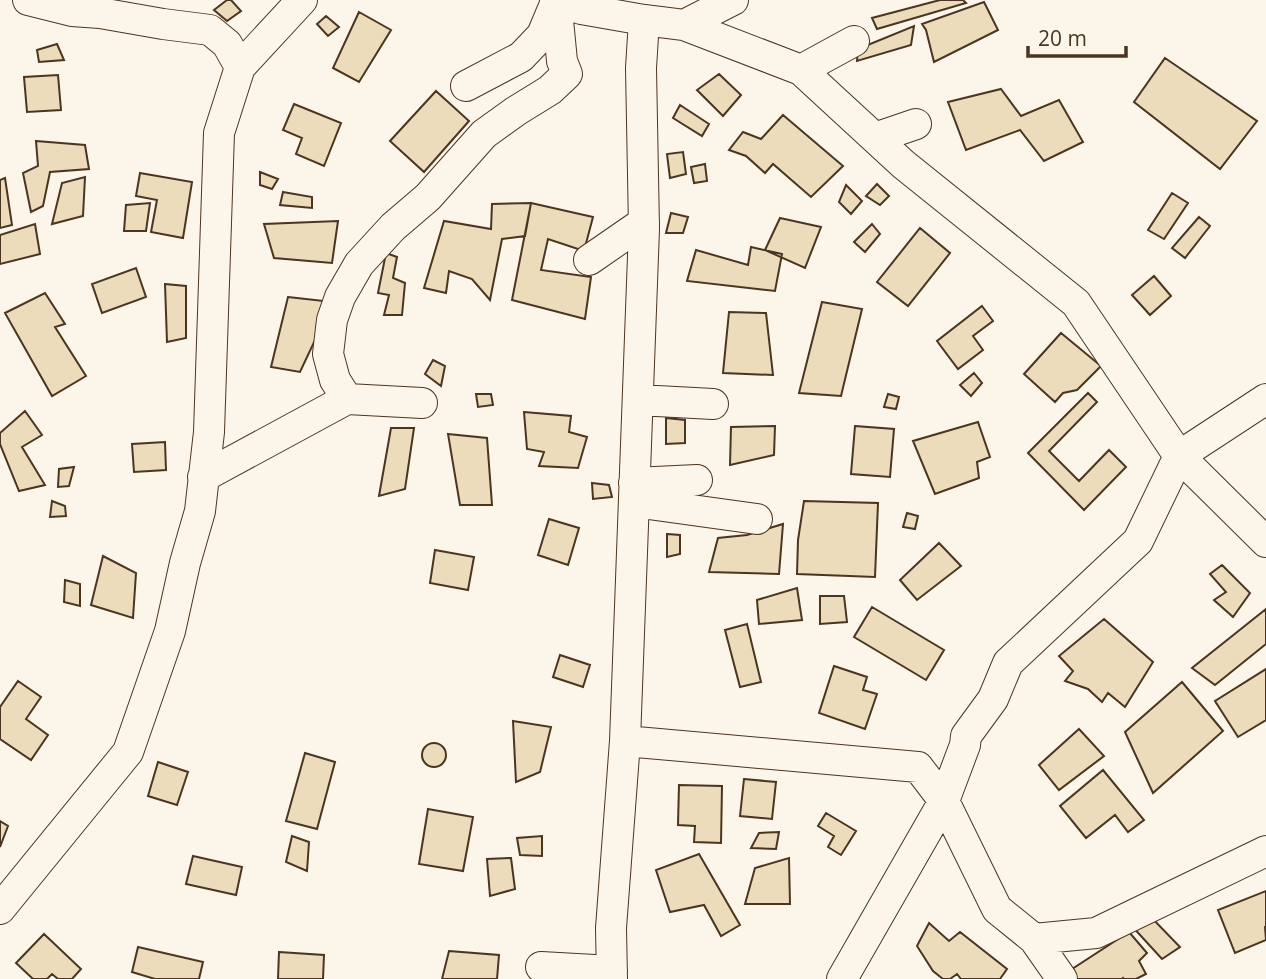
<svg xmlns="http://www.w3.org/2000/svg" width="1266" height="979" viewBox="0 0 1266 979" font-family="'Open Sans',sans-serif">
  <rect width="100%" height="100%" fill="#fbf6e9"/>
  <path fill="#ecdcbc" stroke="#4a3520" stroke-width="2" d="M227 0H231L241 11 227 21 214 10Z
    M940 0H963L966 3 877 29 872 18Z
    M984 2 998 30 934 62 926 30 922 24Z
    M359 12 391 30 359 82 333 68Z
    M326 16 339 27 328 36 317 24Z
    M914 26 911 45 857 61 858 49Z
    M57 44 64 60 39 62 37 50Z
    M1165 58 1257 121 1220 169 1134 102Z
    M719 74 741 95 723 116 697 90Z
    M58 75 61 110 27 112 24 77Z
    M1001 89 1021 116 1059 100 1083 142 1044 161 1020 130 966 150 948 102Z
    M436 91 469 121 424 172 390 141Z
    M294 104 341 123 324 166 296 154 302 138 283 130Z
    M680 105 709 124 702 136 673 118Z
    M783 115 843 166 811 197 773 164 765 173 746 156 729 150 743 132 761 139Z
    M36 141 85 145 89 169 50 172 43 206 31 212 23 173 38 166Z
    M683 152 686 174 670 178 667 154Z
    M705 164 707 181 694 183 691 167Z
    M260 172 278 179 272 189 260 185Z
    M140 173 192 182 183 238 151 232 157 200 136 196Z
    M85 177 83 216 52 224 62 183Z
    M5 178 12 225 0 228V180Z
    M877 184 889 196 880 205 866 196Z
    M846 185 862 201 851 214 839 202Z
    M283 192 312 197V208L280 205Z
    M1172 193 1188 203 1164 239 1148 230Z
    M150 203 146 231H124L126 205Z
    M531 203 593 217 584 251 548 239 541 270 591 277 585 319 512 300Z
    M531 203 525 236 502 239 490 300 472 279 449 271 446 293 424 288 444 221 491 229 492 204Z
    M671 213 688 217 683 233H666Z
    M1199 217 1210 226 1185 258 1172 248Z
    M780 218 821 227 805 268 765 250Z
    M338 221 332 263 274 258 264 224Z
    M35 224 40 254 0 264V235Z
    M872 224 880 234 865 252 854 242Z
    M920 228 950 253 908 306 877 282Z
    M751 247 782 254 775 291 687 281 696 250 748 265Z
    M386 253 397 257 393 278 405 283 402 315H384L389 295 378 293Z
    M136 268 146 297 102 313 92 284Z
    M1154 276 1171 296 1150 315 1132 295Z
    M165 284 186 286V338L167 342Z
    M45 293 65 324 55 327 86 376 52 396 5 313Z
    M288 297 333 302 300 372 271 367Z
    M822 302 862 309 841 396 799 393Z
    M982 306 993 321 973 336 983 350 958 369 937 341Z
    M729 312 766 313 773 375 723 373Z
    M1061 333 1101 366 1077 390 1063 393 1055 402 1024 374Z
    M433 360 445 366 441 386 425 374Z
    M974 373 982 383 971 396 960 385Z
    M1088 393 1097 402 1049 451 1079 481 1109 450 1126 467 1084 510 1028 453Z
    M476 394H491L493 405 478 407Z
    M888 394 899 397 896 409 884 407Z
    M25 411 42 435 22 447 45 485 19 491 0 444V433Z
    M524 412 571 416 569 432 587 437 578 468 539 466 544 452 527 449Z
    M666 418 685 420V443L666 444Z
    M978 422 990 457 977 462 979 478 935 494 913 441Z
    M775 426 774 455 730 465 731 427Z
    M855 426 894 429 890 477 851 474Z
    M391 428H414L405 489 379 496Z
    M448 434 487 438 492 505H460Z
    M165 442 166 470 134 472 132 444Z
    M74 467 69 486 58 487 59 469Z
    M592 483 609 485 612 497 593 499Z
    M52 501 65 506 66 516 50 517Z
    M804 501 878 503 875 577 797 574 798 540Z
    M907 513 918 516 915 529 903 527Z
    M549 519 579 528 568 565 538 555Z
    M783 524 779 574 709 572 718 538 747 535Z
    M667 534 680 535V554L667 557Z
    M939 543 961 566 917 600 900 580Z
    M435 550 474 557 468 590 430 583Z
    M103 556 136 573 133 618 91 605Z
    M1222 565 1250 593 1233 617 1214 600 1226 592 1210 574Z
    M65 580 80 584V606L64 602Z
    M797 588 802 620 759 624 757 600Z
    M820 596H844L847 622 820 624Z
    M872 607 944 650 926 680 854 637Z
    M1266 609V644L1215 685 1192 668Z
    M1104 619 1153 662 1125 707 1108 693 1102 702 1088 689 1065 681 1073 671 1059 656Z
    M747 624 761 682 740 687 725 630Z
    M560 655 590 665 583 687 553 677Z
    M834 666 867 677 863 690 877 694 865 729 819 713Z
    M1266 669V720L1238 737 1215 701Z
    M18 681 41 697 26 719 48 735 31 760 0 739V707Z
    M1182 682 1223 731 1153 793 1125 732Z
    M513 721 551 727 540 772 516 782Z
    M1079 729 1104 756 1059 790 1039 765Z
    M422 755a12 12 0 1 1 24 0a12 12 0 1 1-24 0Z
    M305 753 335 762 317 829 286 821Z
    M158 762 188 772 177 805 148 796Z
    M1103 770 1144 820 1128 832 1115 815 1086 838 1060 806Z
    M744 779 776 782 772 819 740 816Z
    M679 785 722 786 721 843 694 842 695 826 678 825Z
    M428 809 473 817 463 871 419 864Z
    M826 813 856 831 841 855 828 847 834 836 818 826Z
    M0 821 8 826 0 847Z
    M779 832 776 849 751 848 759 833Z
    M292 836 309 842 307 871 286 862Z
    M542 836V856L520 855 517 838Z
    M699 854 740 925 721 936 704 905 670 912 656 870Z
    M193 856 242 867 236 895 186 884Z
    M511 858 515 889 490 896 487 859Z
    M789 858 790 904H745L755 868Z
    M1266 891V926L1265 927 1266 940 1235 953 1218 910Z
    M1149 915 1180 947 1162 959 1130 924Z
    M929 923 949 941 960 932 1007 969 1000 979H961L957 974 950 979H943L933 971 917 946Z
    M1129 932 1147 953 1139 961 1146 974 1136 979H1124L1123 978 1122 979H1075L1069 971Z
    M44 934 81 969 72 979H58L52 974 47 979H33L16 963Z
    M138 947 203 962 199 979H155L132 972Z
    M449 951 499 955 497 979H442Z
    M279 952 324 955 323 979H278Z"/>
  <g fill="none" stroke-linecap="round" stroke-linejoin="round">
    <defs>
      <path id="minor" d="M28 0 72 11 100 13 163 24 210 30 227 44 240 67
        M555 0 581 9 644 20 684 25 801 70 903 164 1076 303 1179 456 1266 542
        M684 25 733 0
        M801 70 854 41
        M466 86 521 57 542 35 555 4
        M875 138 916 124
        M589 260 644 222
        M638 400 713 404
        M422 403 347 399 335 380 328 354 332 320 340 297 359 264 393 227 428 197 484 134 516 111 550 90 567 74 562 61 556 0
        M203 477 347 399
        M634 483 697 480
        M634 502 757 519
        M625 741 918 767 944 801 997 909 1034 939 1096 933 1266 851
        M0 909 128 752 170 631 185 563 200 511 209 432 219 133 240 67 302 0
        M1034 939 1062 979
        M541 967 612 971
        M612 979 611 928 625 741 644 229 641 68 644 20
        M842 979 944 801 965 745 966 736 993 699 1008 663 1138 541 1179 456 1266 399"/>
    </defs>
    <use href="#minor" stroke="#4a3520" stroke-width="32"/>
    <use href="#minor" stroke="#fbf6e9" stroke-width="30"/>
  </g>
  <path d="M1028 46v10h98v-10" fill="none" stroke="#4a3520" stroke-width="3.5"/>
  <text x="1038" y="46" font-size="21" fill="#4a3520" stroke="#fbf6e9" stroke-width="5" paint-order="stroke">20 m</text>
</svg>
